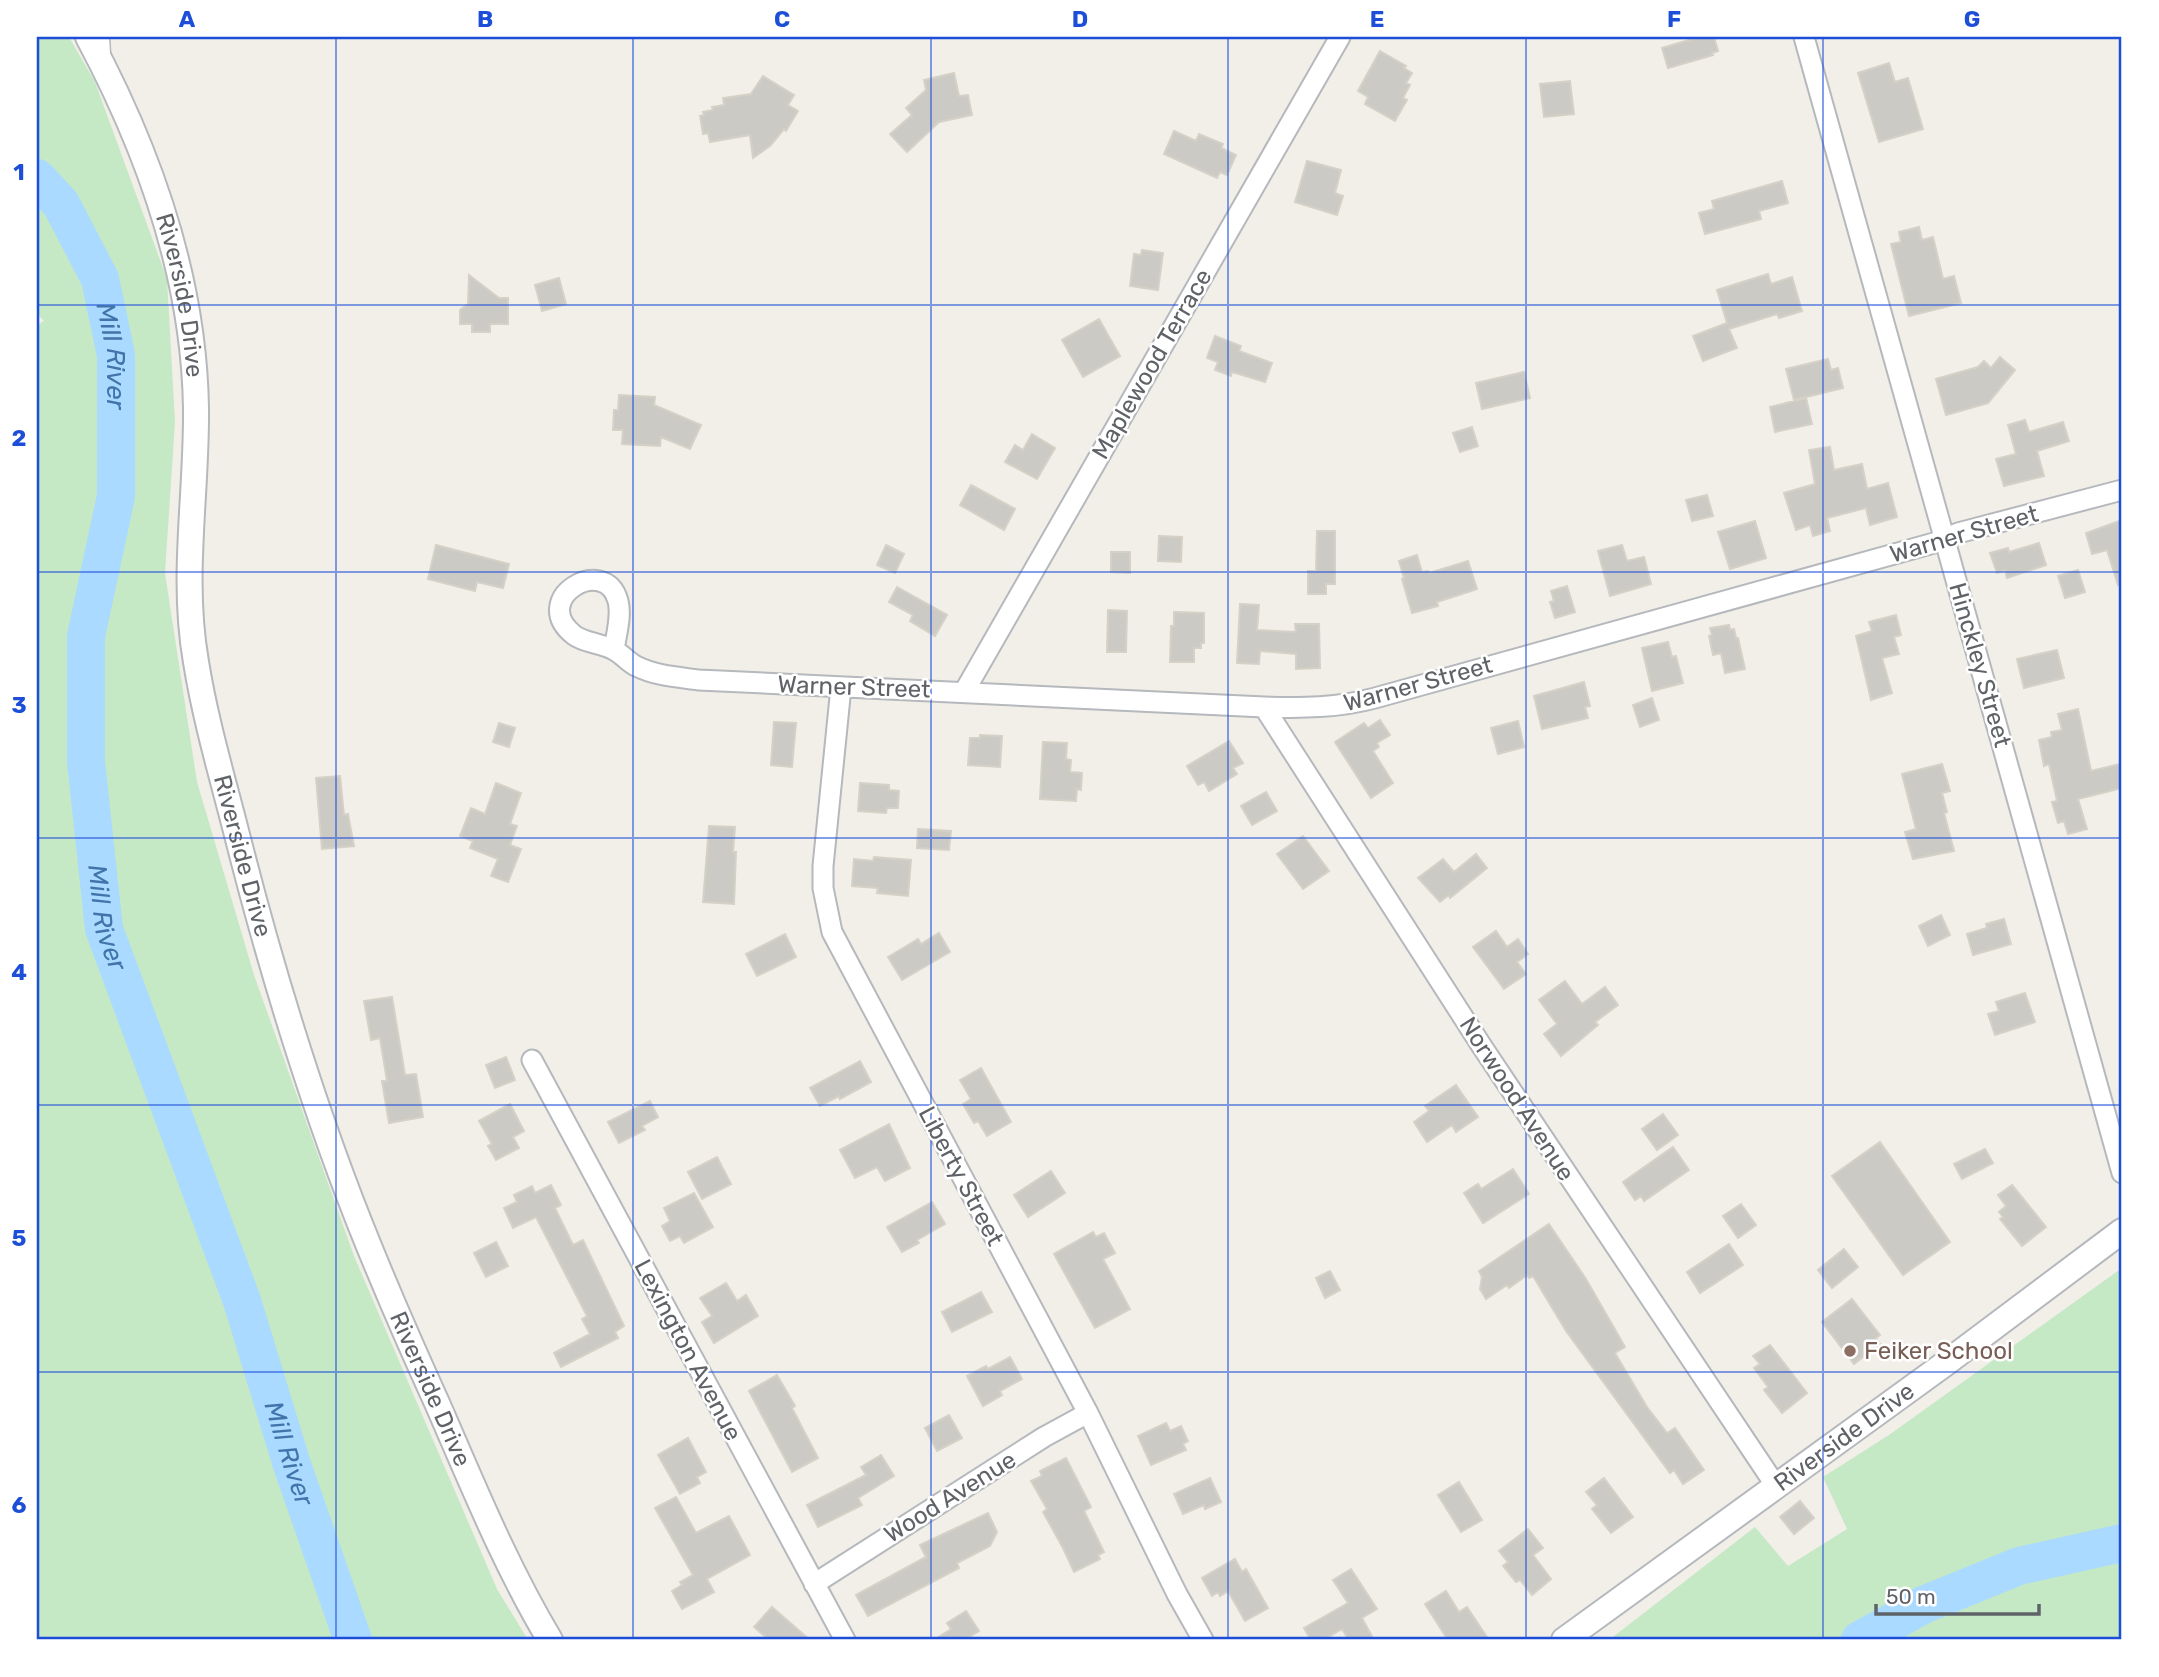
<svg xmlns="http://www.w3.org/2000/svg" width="2159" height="1677" viewBox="0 0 2159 1677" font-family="Rubik,sans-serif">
  <rect width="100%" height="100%" fill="#f1efe8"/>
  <path fill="#c5e8c5" d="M37 37H69L95 82 167 279 175 422 165 573 197 782 254 975 354 1256 497 1589 528 1640H37V325L44 321 37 314Z
    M2122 1268V1640H1609L1755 1527 1788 1566 1847 1529 1823 1477 1889 1435Z"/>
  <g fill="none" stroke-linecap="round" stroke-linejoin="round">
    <g stroke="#aadaff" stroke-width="38">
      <path id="s1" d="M37 178 61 204 100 279 116 355V496L86 636V762L104 929 242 1301 292 1465 353 1640"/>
      <path d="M1860 1640 1923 1605 2019 1566 2122 1543"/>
    </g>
  </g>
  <path fill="#cccac5" stroke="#d6d1c6" stroke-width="2" d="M1699 37H1714L1718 51 1712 53 1713 55 1668 68 1662 48Z
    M1380 51 1406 66 1404 68 1412 73 1406 83 1410 85 1403 98 1407 100 1395 121 1365 104 1368 97 1358 91Z
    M1889 63 1895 82 1908 78 1923 129 1879 142 1858 73Z
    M954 73 959 96 968 95 972 115 939 122 907 152 890 134 912 115 906 108 926 90 924 80Z
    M763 76 794 95 788 105 798 111 786 131 784 129 770 146 753 158 750 135 710 142 708 133 703 134 700 116 704 115 703 112 713 110 712 107 724 105 723 98 751 94Z
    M1570 81 1574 114 1544 117 1540 84Z
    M1174 131 1196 141 1199 134 1223 144 1221 148 1236 155 1227 175 1220 172 1217 178 1164 154Z
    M1307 161 1341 170 1335 193 1343 196 1337 215 1295 202Z
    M1782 181 1788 203 1759 211 1761 219 1705 234 1699 213 1714 209 1712 201Z
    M1919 227 1922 240 1933 237 1943 279 1954 276 1961 303 1909 316 1891 244 1901 242 1899 232Z
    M1142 250 1163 253 1158 290 1130 286 1134 254 1141 255Z
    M1768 274 1771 284 1792 277 1802 311 1779 318 1777 314 1729 329 1737 348 1703 361 1693 336 1727 323 1717 290Z
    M469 275 499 298H508V324H490V332H472V324H460V310L468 304Z
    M559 278 566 304 542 311 535 285Z
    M1099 319 1120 356 1083 377 1062 340Z
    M1215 336 1241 346 1239 351 1272 363 1265 382 1232 372 1231 376 1215 370 1218 362 1207 358Z
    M2000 357 2015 370 1988 403 1946 415 1936 379 1978 367 1984 361 1991 368Z
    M1828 359 1831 370 1838 368 1843 388 1794 400 1786 369Z
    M1524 372 1530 398 1482 409 1476 383Z
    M619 395 655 397 654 405 701 425 690 449 661 437 660 446 622 444 623 430H613L614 410H618Z
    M1806 398 1812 424 1775 432 1770 407Z
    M2025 420 2029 432 2063 422 2069 441 2037 451 2044 476 2004 486 1996 459 2016 454 2008 425Z
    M1472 427 1478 446 1460 452 1453 433Z
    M1032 434 1055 448 1037 479 1005 462 1015 445 1023 450Z
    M1830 447 1834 470 1862 464 1867 489 1888 483 1897 517 1870 525 1866 508 1827 518 1830 531 1813 536 1810 525 1796 530 1784 493 1815 484 1809 450Z
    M971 485 1015 509 1004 530 960 505Z
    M1707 495 1713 516 1692 521 1686 500Z
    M2122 520V584L2118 585 2107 550 2092 554 2086 533Z
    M1755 521 1766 558 1730 569 1718 532Z
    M1317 531H1335V584H1326V594H1308V571H1316Z
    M1159 536 1182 537 1181 562 1158 561Z
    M2039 543 2046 565 2007 578 2005 570 1997 573 1990 553 2008 548 2009 552Z
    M436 545 509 564 503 588 477 582 475 591 428 579Z
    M886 545 904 554 895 573 877 565Z
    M1622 545 1627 561 1644 557 1651 584 1610 596 1598 551Z
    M1111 552H1130V573L1111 572Z
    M1417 555 1422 572 1428 571 1429 573 1468 561 1477 589 1437 602 1438 606 1412 613 1402 579 1404 578 1399 561Z
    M2078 570 2085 592 2065 598 2058 576Z
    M1567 586 1575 612 1555 618 1550 602 1554 601 1551 591Z
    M897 587 947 615 935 636 910 621 913 615 889 602Z
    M1240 604 1259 605 1257 630 1296 632 1295 624H1319L1320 668 1296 669V654L1260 651 1259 664 1237 663Z
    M1108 610 1127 611 1126 652H1107Z
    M1174 612 1204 613V643H1201V648H1194V662H1170L1171 626H1174Z
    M1896 615 1901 635 1894 637 1899 654 1882 658 1892 693 1871 700 1856 636 1872 631 1869 622Z
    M1729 625 1730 630 1734 629 1736 638H1738L1745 669 1725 673 1721 653 1713 655 1709 636 1712 635 1710 628Z
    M1668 642 1672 657 1676 656 1683 683 1652 691 1642 648Z
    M2057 650 2064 678 2024 688 2017 659Z
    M1584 682 1590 706 1585 707 1588 718 1542 729 1534 696Z
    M1652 698 1659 720 1640 727 1633 705Z
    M2078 709 2091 771 2120 764 2122 788 2078 799 2087 829 2068 834 2064 821 2058 823 2052 802 2057 801 2049 764 2044 766 2039 740 2052 737 2051 732 2062 730 2058 714Z
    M1380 720 1390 735 1377 743 1379 747 1373 751 1393 783 1371 798 1335 742 1364 723 1368 728Z
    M1518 721 1524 747 1498 754 1491 728Z
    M774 722 796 723 792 767 771 765Z
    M499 723 515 728 509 747 493 742Z
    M980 735 1002 736 1000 767 968 765 970 738H980Z
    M1229 741 1243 763 1233 768 1237 774 1209 791 1204 782 1198 785 1187 766Z
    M1043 742 1067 743 1066 759 1071 760 1070 772 1082 773 1081 790 1077 789 1076 801 1040 799Z
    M1942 764 1950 791 1942 793 1947 812 1944 813 1954 851 1913 859 1905 832 1916 829 1902 774Z
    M340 776 344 815 348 814 354 846 322 849 316 778Z
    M496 783 521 793 510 824 517 826 510 845 521 849 508 882 491 876 498 859 470 848 473 841 460 836 471 808 485 814Z
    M860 783 889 785V790L899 791 898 808H887L886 813 858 811Z
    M1266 792 1277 811 1252 825 1241 806Z
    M709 826 735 827 733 852H736L734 904 703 902Z
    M918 829 951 831 949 850 917 848Z
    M1303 836 1329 871 1303 889 1277 854Z
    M1476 854 1487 868 1450 898 1449 895 1440 902 1418 878 1443 859 1454 872Z
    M874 857 911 860 908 896 877 893 878 888 852 886 854 859 873 861Z
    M1941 915 1950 935 1928 946 1919 926Z
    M2004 919 2011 944 1973 955 1967 934 1987 928 1986 924Z
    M1496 931 1507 947 1518 939 1528 954 1517 962 1526 974 1504 989 1473 947Z
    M939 933 950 952 902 980 888 957 918 939 921 944Z
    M785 934 796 957 757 976 746 954Z
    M1565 981 1582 1004 1605 987 1618 1005 1595 1022 1598 1025 1561 1056 1544 1034 1557 1024 1539 1000Z
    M2025 993 2035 1022 1995 1035 1988 1014 1999 1011 1996 1002Z
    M392 997 405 1075 416 1074 423 1117 389 1123 382 1081H387L380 1038 371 1040 364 1001Z
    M506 1057 515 1080 495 1088 486 1065Z
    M860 1061 871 1082 840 1099 839 1096 820 1106 810 1088Z
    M981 1068 1011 1122 987 1136 978 1121 974 1123 963 1104 971 1099 960 1080Z
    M1456 1085 1478 1117 1456 1132 1452 1125 1427 1142 1414 1122 1429 1111 1425 1106Z
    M650 1101 658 1117 642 1126 645 1130 619 1143 608 1122Z
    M510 1104 524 1131 513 1137 519 1148 496 1160 488 1146 492 1144 479 1121Z
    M1663 1114 1678 1135 1657 1150 1642 1129Z
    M889 1124 910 1168 885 1181 877 1167 855 1178 840 1150Z
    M1880 1142 1950 1242 1903 1275 1832 1176Z
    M1673 1147 1689 1170 1644 1201 1641 1196 1635 1200 1623 1182Z
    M1985 1149 1993 1163 1962 1179 1954 1164Z
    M717 1157 731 1184 702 1199 688 1172Z
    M1513 1169 1529 1194 1483 1223 1464 1193 1478 1184 1481 1189Z
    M1051 1171 1065 1193 1028 1217 1014 1195Z
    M551 1185 561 1205 555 1208 573 1245 583 1240 624 1326 615 1332 618 1338 561 1367 554 1353 590 1334 582 1319 587 1316 536 1217 513 1228 504 1208 517 1202 514 1195 532 1186 535 1193Z
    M2012 1185 2046 1227 2022 1246 2000 1219 2003 1217 1999 1212 2006 1206 1998 1195Z
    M694 1193 713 1227 684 1243 680 1236 670 1241 662 1226 670 1221 664 1208Z
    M932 1202 945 1224 917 1240 919 1243 902 1252 887 1227Z
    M1741 1204 1756 1225 1738 1238 1723 1216Z
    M1549 1224 1586 1279 1625 1347 1615 1353 1647 1407 1667 1433 1675 1428 1704 1470 1683 1484 1674 1470 1670 1473 1566 1331 1533 1276 1529 1278 1527 1275 1509 1288 1507 1285 1486 1299 1480 1289 1482 1277 1479 1271Z
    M1093 1232 1096 1237 1104 1233 1115 1253 1103 1259 1130 1309 1095 1328 1054 1254Z
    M496 1242 508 1266 486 1277 474 1253Z
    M1729 1244 1743 1265 1700 1293 1687 1272Z
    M1844 1249 1858 1267 1832 1288 1818 1270Z
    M1330 1271 1340 1290 1325 1298 1316 1278Z
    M726 1283 737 1301 746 1295 758 1316 714 1343 702 1322 712 1316 700 1298Z
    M981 1292 992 1312 952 1332 942 1312Z
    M1852 1299 1880 1335 1876 1338 1880 1344 1854 1364 1822 1322Z
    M1770 1345 1807 1393 1782 1413 1764 1390 1768 1387 1754 1368 1760 1364 1753 1356Z
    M1010 1357 1022 1379 1000 1391 1002 1395 983 1406 967 1376 986 1366 988 1369Z
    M777 1375 795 1406 792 1408 818 1458 792 1472 749 1391Z
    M949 1415 962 1438 937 1451 925 1428Z
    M1166 1423 1170 1431 1181 1426 1188 1441 1183 1444 1186 1450 1151 1465 1138 1436Z
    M688 1438 706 1472 697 1477 700 1483 680 1494 658 1455Z
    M881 1455 894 1476 858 1498 862 1505 818 1527 807 1505 866 1475 861 1467Z
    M1066 1458 1091 1507 1084 1511 1104 1552 1098 1555 1100 1559 1074 1572 1063 1548 1043 1512 1047 1509 1031 1481 1042 1476 1040 1471Z
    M1210 1478 1221 1502 1205 1509 1204 1505 1183 1514 1174 1494Z
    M1604 1478 1633 1517 1611 1533 1592 1509 1597 1505 1586 1492Z
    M1459 1482 1482 1520 1461 1532 1438 1495Z
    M676 1497 696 1533 729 1516 750 1555 707 1579 714 1592 682 1609 672 1591 682 1585 680 1582 693 1575 655 1508Z
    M1800 1501 1814 1518 1794 1534 1780 1517Z
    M988 1513 997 1532 990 1546 957 1563 959 1568 868 1616 856 1595 926 1557 920 1545Z
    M1528 1529 1543 1548 1533 1555 1551 1579 1532 1595 1520 1580 1516 1582 1503 1566 1508 1562 1499 1551Z
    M1235 1559 1242 1572 1246 1569 1268 1608 1245 1621 1228 1591 1220 1596 1218 1592 1212 1596 1202 1578Z
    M1351 1569 1377 1609 1362 1618 1374 1640H1349L1342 1629 1323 1640H1311L1304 1628 1348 1603 1333 1580Z
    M1446 1591 1459 1612 1467 1607 1489 1640H1448L1425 1604Z
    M772 1607 810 1640H769L754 1627Z
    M966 1611 979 1631 964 1640H934L951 1629 947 1623Z"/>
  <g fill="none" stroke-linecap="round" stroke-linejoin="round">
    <defs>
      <path id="service" d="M104 37 105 54"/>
      <path id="minor" d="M1804 37 2122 1173
        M614 650C616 635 622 616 618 601 605 553 528 599 574 635 584 643 602 643 614 650 622 654 628 662 636 666 656 676 677 677 699 680L1264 707C1302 708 1338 708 1375 698L1934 543 1958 533 2122 490
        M841 687 823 866V888L832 932 1088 1413 1177 1594 1203 1640
        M964 692 1340 37
        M1264 707 1481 1045 1776 1486
        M532 1060 845 1640
        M814 1584 1044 1437 1088 1413"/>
      <g id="tertiary">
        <path id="s2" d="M88 37C149 151 194 277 196 408 197 494 181 577 196 662 205 718 221 773 235 827 269 962 309 1095 360 1224 384 1284 410 1344 437 1403 472 1483 505 1565 550 1640"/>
        <path id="s3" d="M1564 1640 1946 1363 2122 1231"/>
      </g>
    </defs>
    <use href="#service" stroke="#b5b8bc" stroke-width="13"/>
    <use href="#minor" stroke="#b5b8bc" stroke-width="23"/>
    <use href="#tertiary" stroke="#b5b8bc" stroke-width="28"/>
    <use href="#service" stroke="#fff" stroke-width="10"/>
    <use href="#minor" stroke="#fff" stroke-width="19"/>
    <use href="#tertiary" stroke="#fff" stroke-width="24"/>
  </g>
  <path fill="none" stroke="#1d4ed8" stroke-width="2" stroke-opacity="0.55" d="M336 37V1640M633 37V1640M931 37V1640M1228 37V1640M1526 37V1640M1823 37V1640M37 305H2122M37 572H2122M37 838H2122M37 1105H2122M37 1372H2122"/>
  <circle fill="#8d6e63" stroke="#fff" stroke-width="2.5" cx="1850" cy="1351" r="7"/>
  <g text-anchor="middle" stroke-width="5" stroke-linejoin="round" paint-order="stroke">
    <g font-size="24" fill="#5f6368" stroke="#fff">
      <text dy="8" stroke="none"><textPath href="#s2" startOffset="276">Riverside Drive</textPath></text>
      <text transform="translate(1152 364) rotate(-60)" y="8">Maplewood Terrace</text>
      <text transform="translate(1964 534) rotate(-16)" y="8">Warner Street</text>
      <text transform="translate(1980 665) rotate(74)" y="8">Hinckley Street</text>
      <text transform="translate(1418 684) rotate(-15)" y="8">Warner Street</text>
      <text transform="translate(854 687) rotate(2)" y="8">Warner Street</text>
      <text dy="8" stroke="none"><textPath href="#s2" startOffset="844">Riverside Drive</textPath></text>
      <text transform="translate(1517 1099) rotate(57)" y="8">Norwood Avenue</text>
      <text transform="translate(961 1176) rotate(62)" y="8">Liberty Street</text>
      <text transform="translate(688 1350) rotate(62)" y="8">Lexington Avenue</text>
      <text dy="8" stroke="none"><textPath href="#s2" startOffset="1410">Riverside Drive</textPath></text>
      <text dy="8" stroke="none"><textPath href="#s3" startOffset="346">Riverside Drive</textPath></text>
      <text transform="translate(950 1497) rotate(-32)" y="8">Wood Avenue</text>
    </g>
    <g font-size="24" fill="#785e54" stroke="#fff" text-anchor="start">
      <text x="1864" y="1359">Feiker School</text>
    </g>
    <g font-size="26" font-style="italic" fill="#4174aa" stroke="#fff">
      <text dy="9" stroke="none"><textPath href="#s1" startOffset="198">Mill River</textPath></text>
      <text dy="9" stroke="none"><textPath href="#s1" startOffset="765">Mill River</textPath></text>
      <text dy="9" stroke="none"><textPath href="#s1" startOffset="1332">Mill River</textPath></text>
    </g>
  </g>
  <rect width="2159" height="1677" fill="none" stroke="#ffffff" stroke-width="77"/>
  <path d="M1876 1604v10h163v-10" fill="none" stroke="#5f6368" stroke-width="3.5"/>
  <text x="1886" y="1604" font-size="21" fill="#5f6368" stroke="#ffffff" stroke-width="5" paint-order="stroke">50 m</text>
  <rect x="38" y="38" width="2082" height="1600" fill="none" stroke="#1d4ed8" stroke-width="2.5"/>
  <g font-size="23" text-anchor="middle" font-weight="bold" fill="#1d4ed8">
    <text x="187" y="27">A</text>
    <text x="485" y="27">B</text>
    <text x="782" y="27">C</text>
    <text x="1080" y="27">D</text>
    <text x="1377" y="27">E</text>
    <text x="1674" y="27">F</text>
    <text x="1972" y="27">G</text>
    <text x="19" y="180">1</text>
    <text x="19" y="446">2</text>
    <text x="19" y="713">3</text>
    <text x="19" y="980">4</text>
    <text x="19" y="1246">5</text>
    <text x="19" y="1513">6</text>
  </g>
</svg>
